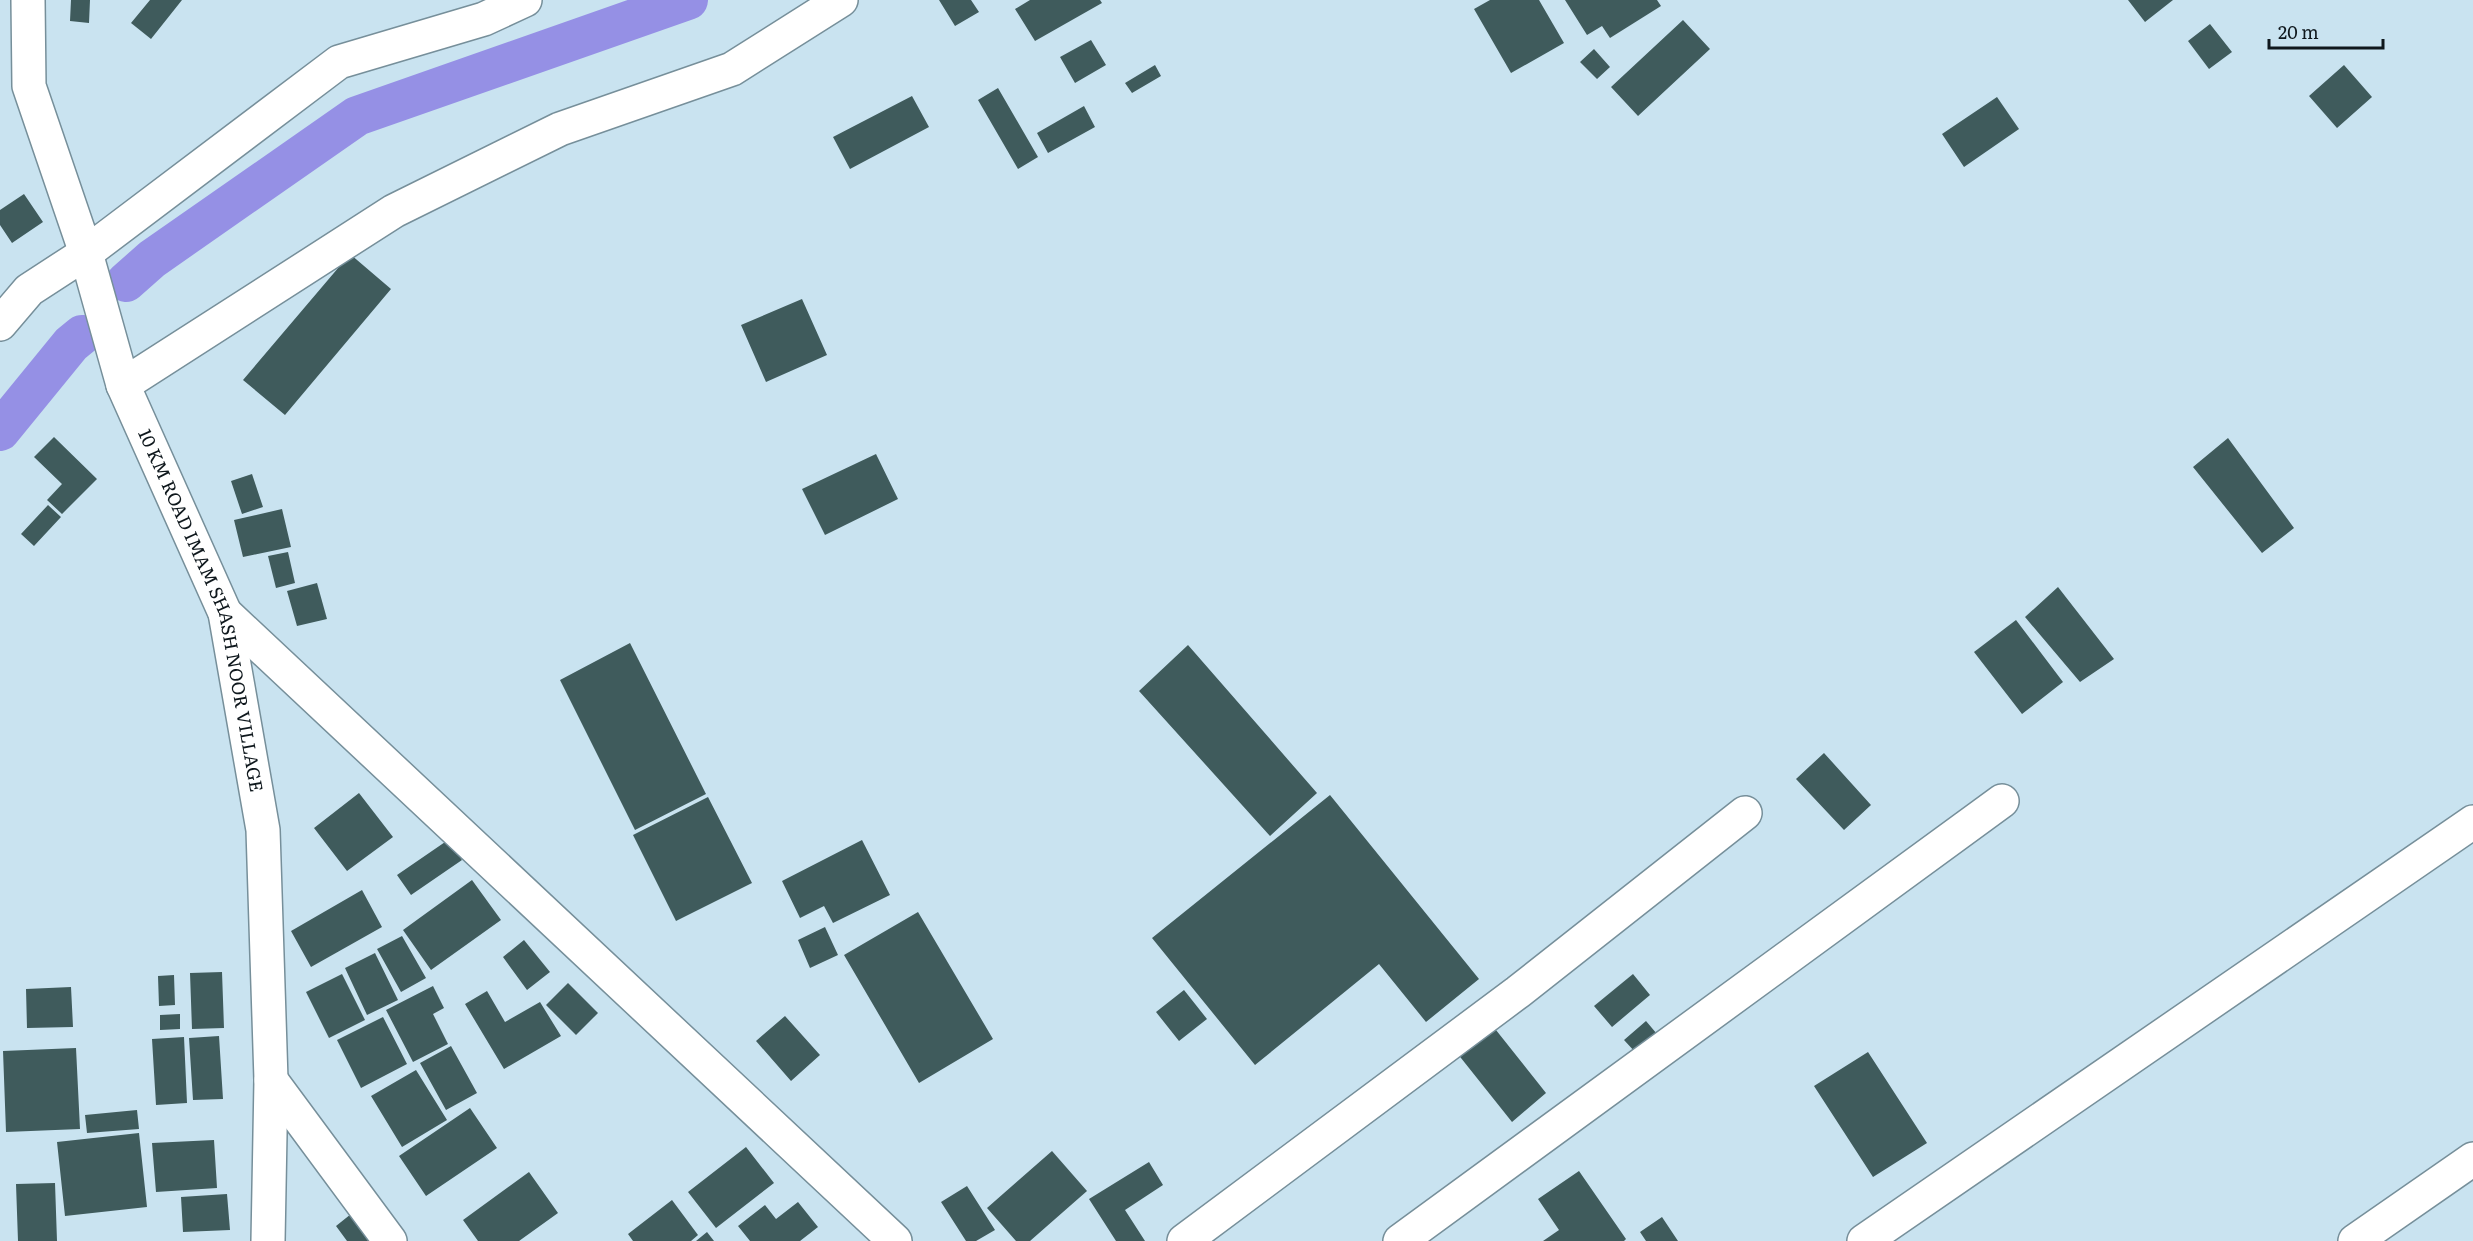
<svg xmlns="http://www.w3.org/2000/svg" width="2473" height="1241" viewBox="0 0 2473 1241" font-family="Literata,serif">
  <rect width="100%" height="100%" fill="#c9e3f0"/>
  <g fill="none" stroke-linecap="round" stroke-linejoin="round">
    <path stroke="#9590e5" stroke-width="40" d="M126 282 152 259 357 116 688 0
      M0 431 71 344 82 335"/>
  </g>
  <path fill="#3f5b5c" d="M71 0H90L89 23 70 21Z
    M150 0H182L151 39 131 23Z
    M939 0H971L979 12 955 26Z
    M1030 0H1100L1102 3 1035 41 1015 9Z
    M1490 0H1539L1564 43 1511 73 1474 9Z
    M1565 0H1657L1661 6 1610 38 1602 26 1587 35Z
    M2128 0H2173L2145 22Z
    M1683 20 1710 49 1638 116 1611 87Z
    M2210 24 2232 52 2209 69 2188 41Z
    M1091 40 1106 65 1075 83 1060 57Z
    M1594 49 1610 67 1597 79 1580 62Z
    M1155 65 1161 76 1132 93 1125 83Z
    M2344 65 2372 97 2337 128 2309 96Z
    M998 88 1038 157 1018 169 978 100Z
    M912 96 929 127 850 169 833 137Z
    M1997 97 2019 129 1964 167 1942 134Z
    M1084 106 1095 127 1048 153 1037 133Z
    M24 194 43 222 12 243 0 225V210Z
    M350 254 391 289 285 415 243 380Z
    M802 299 827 355 766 382 741 325Z
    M54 437 97 479 62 514 47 500 62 484 34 457Z
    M2228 438 2294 528 2262 553 2193 467Z
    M876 454 898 499 825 535 802 489Z
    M252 474 263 507 242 514 231 481Z
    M48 505 61 517 34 546 21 534Z
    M282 509 291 547 243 557 234 520Z
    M288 552 295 583 276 588 268 556Z
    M317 583 327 619 297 626 287 591Z
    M2058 587 2114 659 2080 682 2025 617Z
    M2016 620 2063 682 2022 714 1974 652Z
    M630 643 706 794 635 830 560 680Z
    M1188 645 1317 793 1270 836 1139 691Z
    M1824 753 1871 805 1844 830 1796 779Z
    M359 793 393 837 347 871 314 828Z
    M1330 795 1479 979 1426 1022 1379 964 1255 1065 1152 938Z
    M708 797 752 883 676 921 633 835Z
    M448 840 462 860 411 895 397 875Z
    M862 840 890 895 833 923 824 906 800 918 782 881Z
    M472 880 501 920 431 970 403 930Z
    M362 890 382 927 311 967 291 931Z
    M918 912 993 1039 919 1083 844 955Z
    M825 927 838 955 810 968 798 940Z
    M402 936 426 978 401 992 377 949Z
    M524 940 550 972 527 990 503 957Z
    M375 953 398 1000 367 1015 345 968Z
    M222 972 224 1028 192 1029 190 973Z
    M342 974 365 1020 329 1038 306 992Z
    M1633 974 1650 995 1612 1027 1594 1006Z
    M174 975 175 1005 159 1006 158 976Z
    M568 983 598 1013 576 1035 546 1005Z
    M433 986 444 1008 433 1014 448 1044 413 1062 386 1010Z
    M71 987 73 1027 27 1028 26 989Z
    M1184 990 1207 1019 1179 1041 1156 1012Z
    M487 991 505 1022 540 1002 561 1036 504 1069 465 1004Z
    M180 1014V1029L160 1030V1015Z
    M785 1016 820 1055 791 1081 756 1041Z
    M383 1017 407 1064 361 1088 337 1040Z
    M1646 1021 1657 1034 1636 1053 1624 1040Z
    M1492 1025 1546 1093 1512 1122 1457 1053Z
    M219 1036 223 1099 193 1100 189 1038Z
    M184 1037 187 1103 156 1105 152 1039Z
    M451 1046 477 1093 446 1110 420 1063Z
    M76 1048 80 1129 6 1132 3 1051Z
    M1868 1052 1927 1143 1873 1177 1814 1086Z
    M416 1070 447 1120 402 1147 371 1096Z
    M470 1108 497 1148 426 1196 399 1156Z
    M137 1110 139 1129 87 1133 85 1115Z
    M139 1133 147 1207 65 1216 57 1142Z
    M214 1140 217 1188 156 1192 152 1143Z
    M746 1147 774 1183 716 1228 688 1192Z
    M1052 1151 1087 1191 1030 1241H1016L987 1208Z
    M1149 1162 1163 1185 1125 1210 1145 1241H1116L1089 1199Z
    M1579 1171 1626 1239 1624 1241H1543L1559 1230 1538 1199Z
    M529 1172 558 1213 519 1241H478L463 1220Z
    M55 1183 57 1241H18L16 1184Z
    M967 1186 995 1230 976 1241H966L941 1202Z
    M227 1194 230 1230 183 1232 181 1197Z
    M672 1200 698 1235 691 1241H633L628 1234Z
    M798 1202 818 1227 800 1241H750L738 1226 765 1205 776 1219Z
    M351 1214 372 1241H347L336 1226Z
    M1662 1217 1678 1241H1646L1640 1232Z
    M707 1232 714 1241H696Z"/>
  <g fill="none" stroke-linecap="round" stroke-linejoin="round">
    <defs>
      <g id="minor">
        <path id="s1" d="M28 0 29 86 86 253 123 385 225 613 263 830 271 1080 268 1241"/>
        <path d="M0 324 29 290 86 253 339 62 484 19 525 0"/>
        <path d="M123 385 394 211 560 129 732 69 841 0"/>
        <path d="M225 613 895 1241"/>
        <path d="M271 1080 390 1241"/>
        <path d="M1184 1241 1518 992 1745 813"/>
        <path d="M1400 1241 2002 801"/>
        <path d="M1864 1241 2473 822"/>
        <path d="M2355 1241 2473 1159"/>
      </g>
    </defs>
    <use href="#minor" stroke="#768f9a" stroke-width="36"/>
    <use href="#minor" stroke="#fff" stroke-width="33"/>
  </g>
  <g text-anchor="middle" stroke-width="6" stroke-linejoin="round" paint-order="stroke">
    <g font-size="18" fill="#0f181d" stroke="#c9e3f0">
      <text dy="6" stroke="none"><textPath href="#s1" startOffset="640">10 KM ROAD IMAM SHASH NOOR VILLAGE</textPath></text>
    </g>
  </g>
  <path d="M2269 39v9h114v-9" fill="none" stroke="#0f181d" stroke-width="3"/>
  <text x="2278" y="39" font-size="18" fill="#0f181d" stroke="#c9e3f0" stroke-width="4.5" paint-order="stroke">20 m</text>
</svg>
